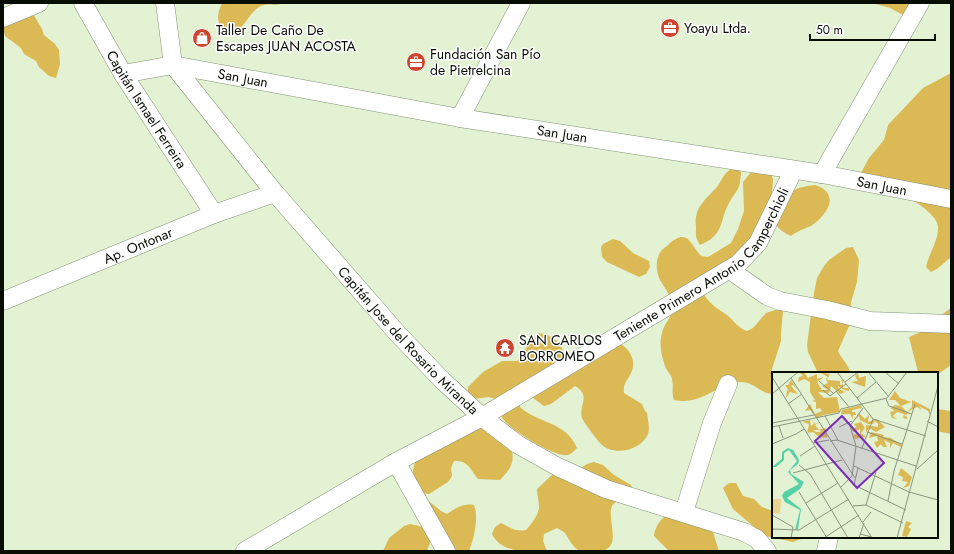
<svg xmlns="http://www.w3.org/2000/svg" width="954" height="554" viewBox="0 0 954 554" font-family="Jost,sans-serif">
  <rect width="100%" height="100%" fill="#e2f2d3"/>
  <path fill="#dbb954" d="M222 3H283C275 7 267 2 259 7 247 15 244 31 229 35 216 28 216 15 222 3Z
    M872 3H913L911 10 903 15 890 8Z
    M32 12 42 29 44 35 55 44 59 50 60 64 56 78 49 76 39 67 36 61 24 54 21 48 5 36 3 28 7 24Z
    M951 73V257L937 269 931 272 926 267C929 253 939 240 938 226 936 207 878 181 861 173L869 158 884 140 888 125 923 88Z
    M757 165 771 172 773 180 772 192 767 213 759 233 706 289 705 296C712 306 717 308 727 315 734 321 738 328 747 331L753 328 766 313 781 308 783 311 781 333V341L772 369 773 393 772 394C760 393 754 382 741 382 717 383 702 406 674 400 671 392 674 387 672 379 671 374 666 370 665 366 661 355 659 343 662 333 664 323 674 315 673 305 671 295 665 289 660 280 656 272 655 259 661 251 663 248 668 246 670 243 689 228 690 245 701 256L708 257 731 243 738 229 744 211 743 182Z
    M736 167 741 172C740 190 738 188 729 203 719 221 725 235 700 245 695 236 696 237 696 227 696 224 695 221 696 217 698 204 709 196 717 187 724 177 724 171 736 167Z
    M815 185C821 187 826 189 829 196 833 207 820 220 811 226 804 229 797 231 791 236 773 227 773 223 782 206 785 201 788 194 793 191 798 187 808 186 815 185Z
    M613 239 620 241 633 253 649 261 650 267 646 274 639 277 607 262 602 257 601 247 603 244Z
    M853 247 859 260 857 282 851 302 850 324 838 351C841 359 849 364 850 373H818L808 352 807 345 814 293 817 278 824 266 829 260 846 248Z
    M951 308V365L937 375V373H920L918 372 909 337 921 332 937 318Z
    M539 333C554 335 562 344 566 358L619 343C630 349 637 361 631 373 627 382 623 382 624 393L642 404 645 411 647 413C648 420 650 428 648 434 641 451 612 457 600 443 597 440 583 421 582 418 578 405 592 396 575 386L551 404 544 406 533 398 525 395 520 399V407C538 424 566 421 577 448 573 452 570 456 564 455 550 454 511 430 503 419 499 413 497 405 495 399L489 397 474 399 468 394V387L483 372 502 361H517L522 355 529 343Z
    M937 409 951 411V434L937 431Z
    M463 420 511 440C513 461 516 463 500 480L478 479C470 469 468 460 454 461L451 468 452 476 448 482 429 494 422 493 411 476C414 469 414 463 417 457Z
    M594 462 603 465 614 475 631 485 634 491C632 493 630 495 628 497 622 500 616 500 612 506 606 519 625 551 597 551 592 551 586 552 581 551 573 549 569 539 565 533 563 531 560 530 557 528L544 534 543 541 547 551C527 551 502 554 492 534L495 527 501 523C510 528 516 532 526 530 531 524 538 516 539 508 539 502 537 495 537 489L553 474 581 468 587 464Z
    M729 483H736L743 496 754 499 762 507 773 511V537H807L793 542 765 536 733 509 723 488Z
    M425 498 441 511 447 514C456 508 463 503 474 505 479 517 474 539 469 551H440Z
    M670 513 711 526 719 551H669L654 536C655 526 661 518 670 513Z
    M410 524 423 527 431 540 427 551H383L389 538 404 526Z"/>
  <g fill="none" stroke-linecap="round" stroke-linejoin="round">
    <defs>
      <g id="minor">
        <path id="s1" d="M83 3 123 74 214 214"/>
        <path id="s2" d="M165 3 173 65 275 193 398 334 442 380 482 417 517 444 558 467 606 489 744 532 757 539 767 551"/>
        <path d="M3 18 39 3"/>
        <path id="s3" d="M123 74 173 65 460 118 822 174 951 199"/>
        <path d="M460 118 521 3"/>
        <path d="M822 174 920 3"/>
        <path d="M730 270 767 296 780 301 827 310 870 321 951 324"/>
        <path id="s4" d="M3 301 214 214 275 193"/>
        <path d="M396 462 446 551"/>
        <path d="M684 512 712 423 728 384"/>
        <path id="s5" d="M245 551 396 462 482 417 738 264 758 243 793 171"/>
        <path d="M826 551 829 537"/>
      </g>
    </defs>
    <use href="#minor" stroke="#859377" stroke-width="19"/>
    <use href="#minor" stroke="#fff" stroke-width="18"/>
  </g>
  <defs>
    <symbol id="office-disc" viewBox="-11 -11 22 22"><circle r="9.5" fill="#cf442c" stroke="#fff"/><path d="M-6-3h4V-5.5h4V-3h4V5H-6ZM-1-4.5V-3h2v-1.5ZM-6 0V1H6V0Z" fill="#fff"/></symbol>
    <symbol id="shop-disc" viewBox="-11 -11 22 22"><circle r="9.5" fill="#cf442c" stroke="#fff"/><path d="M-5-2.5h2.3a2.7 3.5 0 0 1 5.4 0H5L5.5 6h-11ZM-1.5-2.5h3a1.5 2.3 0 0 0-3 0Z" fill="#fff"/></symbol>
    <symbol id="temple-disc" viewBox="-11 -11 22 22"><circle r="9.5" fill="#cf442c" stroke="#fff"/><path d="M0-6L5-2H3V0L6.5 2.5H4V6H1.5V3h-3V6H-4V2.5H-6.5L-3 0V-2H-5Z" fill="#fff"/></symbol>
  </defs>
  <g fill-rule="evenodd">
    <use href="#office-disc" x="659" y="17" width="22" height="22"/>
    <use href="#shop-disc" x="191" y="27" width="22" height="22"/>
    <use href="#office-disc" x="405" y="51" width="22" height="22"/>
    <use href="#temple-disc" x="494" y="337" width="22" height="22"/>
  </g>
  <g text-anchor="middle" stroke-width="3" stroke-linejoin="round" paint-order="stroke">
    <g font-size="14" fill="#080d04" stroke="#fff" text-anchor="start">
      <text x="684" y="33">Yoayu Ltda.</text>
      <text x="216" y="35">Taller De Caño De<tspan x="216" dy="16">Escapes JUAN ACOSTA</tspan></text>
      <text x="430" y="59">Fundación San Pío<tspan x="430" dy="16">de Pietrelcina</tspan></text>
      <text x="519" y="345">SAN CARLOS<tspan x="519" dy="16">BORROMEO</tspan></text>
    </g>
    <g font-size="14" fill="#080d04" stroke="#fff">
      <text dy="5" stroke="none"><textPath href="#s3" startOffset="122">San Juan</textPath></text>
      <text dy="5" stroke="none"><textPath href="#s1" startOffset="124">Capitán Ismael Ferreira</textPath></text>
      <text dy="5" stroke="none"><textPath href="#s3" startOffset="446">San Juan</textPath></text>
      <text dy="5" stroke="none"><textPath href="#s3" startOffset="770">San Juan</textPath></text>
      <text dy="5" stroke="none"><textPath href="#s4" startOffset="146">Ap. Ontonar</textPath></text>
      <text dy="5" stroke="none"><textPath href="#s5" startOffset="544">Teniente Primero Antonio Camperchioli</textPath></text>
      <text dy="5" stroke="none"><textPath href="#s2" startOffset="425">Capitán Jose del Rosario Miranda</textPath></text>
    </g>
  </g>
  <g transform="translate(772 372)">
    <rect width="166" height="166" fill="#e2f2d3"/>
    <path d="M1 127H9L8 142 0 141Z" fill="#ead291"/>
    <path d="M27 0H32L36 6 45 2V7L52 5 45 10 50 18H56L50 14 56 11 54 7 56 5 47 0 58 2 55 8 68 9V13L71 12 69 8H71V16H77V19L72 18 66 14 67 17 73 20 68 22 59 14 57 21 46 20 52 26 65 25 68 40 51 43 45 46 38 38 33 39 38 32 43 42 50 39 48 36 44 37V30L40 29 43 28 38 20V10L32 7 26 10 27 5 31 4ZM86 1 87 6 94 4 93 15 79 10 86 9 83 4ZM19 8 26 18 21 13 19 14 26 22 18 20 14 26 15 18 17 19 13 13H16ZM123 19 128 26 139 30 129 34 137 42 132 43 136 46 134 47 131 46 132 42 125 40 121 44 125 47 120 46 118 40 123 39 118 36 123 33 129 34 123 28H117ZM140 28 158 37V43L156 39 147 34 150 38 145 35 135 40 140 35ZM89 33 90 36 80 38V40H83L84 43H81V47L78 42H69L70 38ZM87 41 93 47 97 43 96 50 105 47 113 55 104 60 97 56 94 61V53L106 55V52L103 49 101 52H96L88 48 87 44 84 48ZM38 48 39 54 42 52 40 48 43 52 47 50 43 53 47 58H41L44 60H49L47 58 52 56 57 58 54 60 56 65 48 66 41 60 35 61 37 52 30 50ZM89 50 93 56 89 61 94 65 83 67 81 63 85 62 88 65V57L82 60 79 58 84 55 82 52ZM99 60 112 63 111 65 119 66 130 73 129 75 121 71 118 76V71L112 68 115 75H111L109 72 105 76 102 70 106 69 105 64 97 66ZM129 96 140 105 137 114 131 116 136 110 130 109 131 105 126 103ZM134 149 140 151 136 155 139 157 135 165 130 164Z" fill="#dbb954"/>
    <path d="M16 76 21 78 27 88 26 92 18 98 19 102 32 110 28 117 15 126 29 137 26 157 23 158 28 138 13 130 10 124 12 120 27 112 16 100 25 89 17 78 12 81V88L4 95H0L10 87V80Z" fill="#55d1a8"/>
    <path fill="none" stroke="#8b9680" stroke-width="1" d="M65 0 101 47 154 64M96 0 117 25M113 0 127 12M0 5 100 166M19 6 83 106M47 9 61 21M73 10 86 0M51 18 58 24 74 12M64 19 77 35M0 22 26 0M85 26 104 10M114 27 117 34 140 42M16 32 30 22M53 44 66 68M155 49 166 55M0 51 42 43M7 54 11 66M0 55 67 41 69 37 115 26 135 0M67 55 80 49M95 60 130 72M58 69 65 68 144 94M41 71 57 68M0 72 24 62 32 57M90 76 101 47M28 84 43 74M27 93 38 102 76 166M82 94 137 120 166 128M86 96 82 113 134 138M145 97 166 78M21 101 70 88M69 115 80 104 84 74 78 54 91 36M27 120 55 166M116 129 122 99 143 32M34 131 66 111M94 133 104 100M81 134 94 133 131 151M0 143 21 155 19 166M91 150 99 140M0 157 27 158 77 127M88 162 100 165M52 166 87 143M87 166 92 151M125 166 166 14"/>
    <path fill="#7b2cbf" fill-opacity="0.15" stroke="#7b2cbf" stroke-width="2" d="M70 44 112 91 85 116 43 69Z"/>
    <rect width="166" height="166" fill="none" stroke="#080d04" stroke-width="2"/>
  </g>
  <rect width="954" height="554" fill="none" stroke="#080d04" stroke-width="8"/>
  <path d="M810 34v6h125v-6" fill="none" stroke="#080d04" stroke-width="2"/>
  <text x="816" y="34" font-size="12" fill="#080d04" stroke="#ffffff" stroke-width="3" paint-order="stroke">50 m</text>
</svg>
